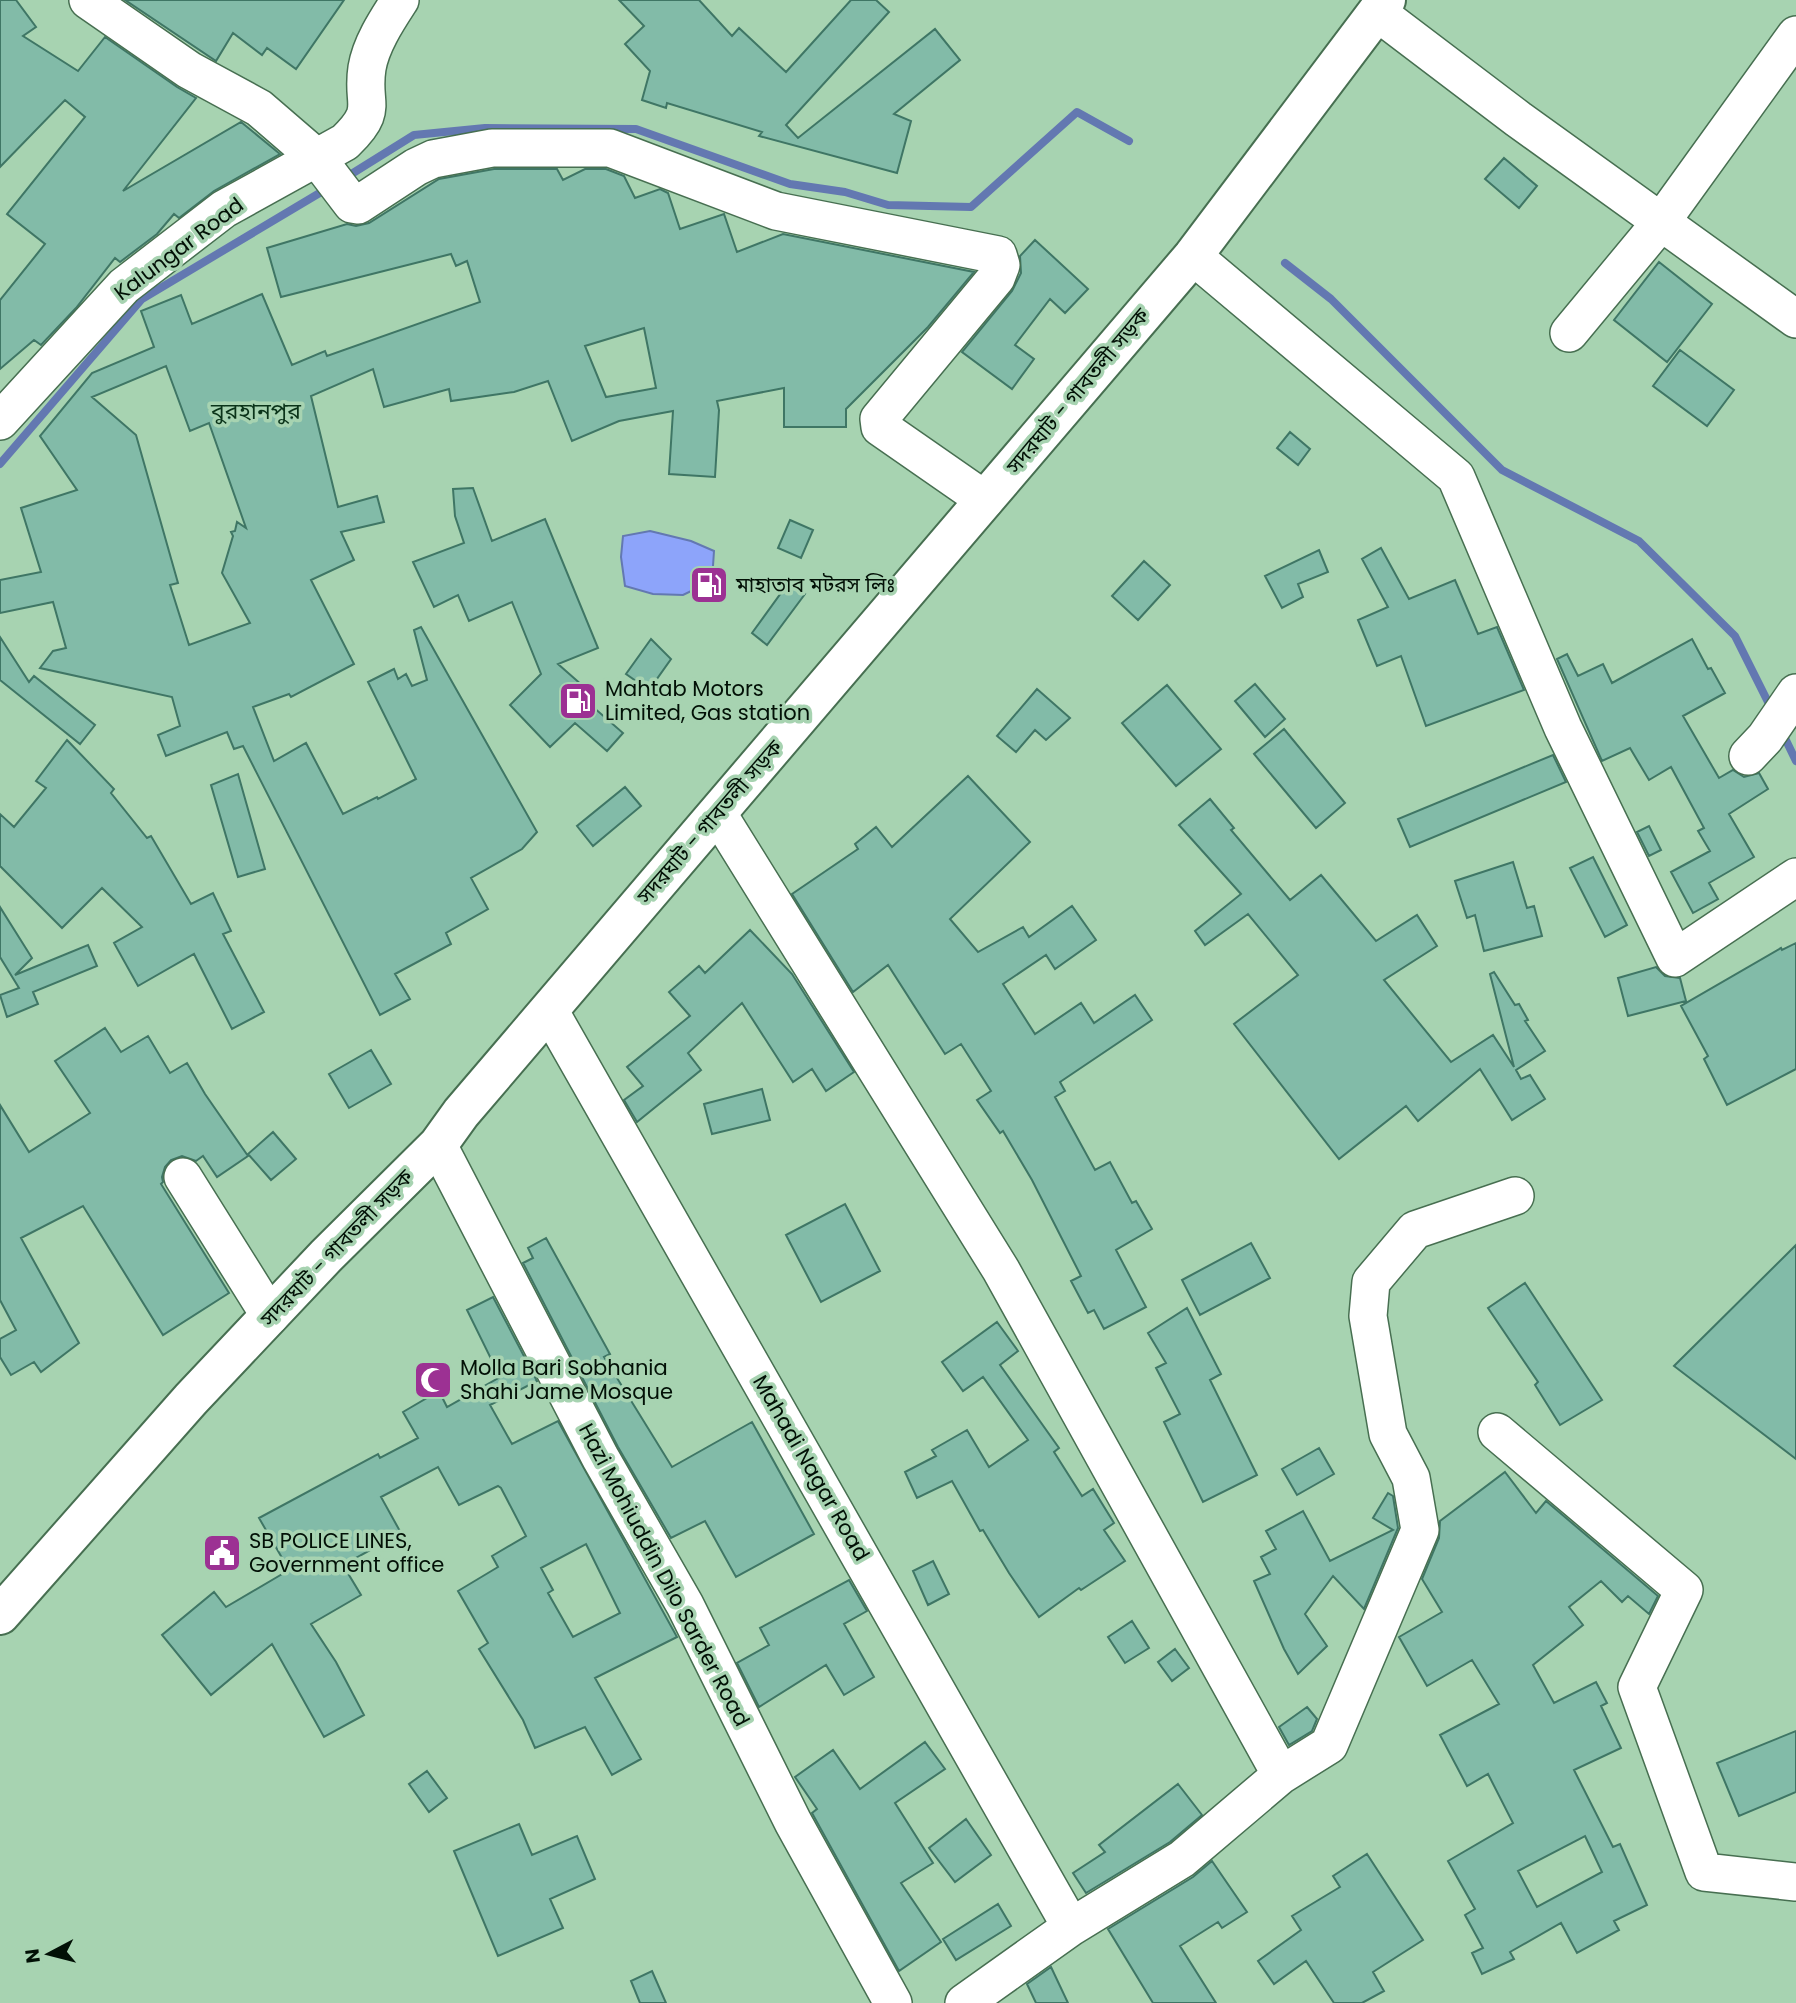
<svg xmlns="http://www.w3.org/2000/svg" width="1796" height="2003" viewBox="0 0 1796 2003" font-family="Poppins,'Noto Sans Bengali',sans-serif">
  <rect width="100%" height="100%" fill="#a7d3b1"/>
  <path fill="#8da4fa" stroke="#6378b1" stroke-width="2" d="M650 531 691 541 714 551 712 581 683 595 653 594 625 586 621 557 623 536Z"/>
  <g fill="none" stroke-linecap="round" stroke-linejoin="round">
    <path stroke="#6378b1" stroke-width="8" d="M345 178 414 135 485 128 636 129 790 184 845 192 888 205 971 207 1077 112 1129 141
      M1285 263 1331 299 1502 470 1639 541 1735 636 1772 710
      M0 464 142 299 328 188
      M1782 732 1796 761"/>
  </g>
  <path fill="#82bba8" stroke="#3f7665" stroke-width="2" fill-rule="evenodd" d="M0 0H16L36 27 23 36 78 71 105 37 177 87 196 98 123 191 241 122 280 154 214 191 179 218 174 214 157 234 120 262 115 258 76 308 41 345 34 340 0 369V300L45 244 7 214 85 117 65 100 0 167Z
    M125 0H344L296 69 267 48 262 55 233 33 216 61Z
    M619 0H699L732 36 739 28 786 72 851 0H876L889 12 786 125 798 138 935 29 960 60 894 114 911 121 897 173 759 136 762 132 667 103 666 108 642 100 650 71 625 44 644 26Z
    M1504 158 1537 186 1519 208 1485 179Z
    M494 169H557L563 180 585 169H606L624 176 635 198 660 189 668 193 680 229 724 214 737 252 783 234 974 272 928 327 846 409V427H784V388L717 401 719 410 715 477 669 474 673 411 619 421 572 441 548 381 514 392 451 401 449 389 384 407 373 369 311 396 338 507 377 496 384 522 341 532 354 560 311 580 354 664 291 697 289 694 253 707 274 761 306 743 343 814 377 797 378 799 416 779 368 682 394 669 398 679 406 674 412 686 427 680 414 630 421 627 537 832 522 849 471 878 488 909 446 933 451 944 395 974 410 999 380 1015 243 746 234 749 227 732 166 756 158 735 180 726 172 697 40 668 53 651 66 648 53 602 0 613V580L41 572 21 508 77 490 40 436 92 373 154 347 141 311 181 295 192 324 262 294 292 365 325 351 327 356 480 302 467 261 456 266 451 254 281 297 267 248 347 224 356 226 369 223 439 179ZM644 328 656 388 606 397 585 346ZM166 366 190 431 209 423 246 528 237 522 235 531 231 532 233 536 222 573 250 623 189 645 170 585 178 583 136 435 92 397Z
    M1035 240 1088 289 1065 313 1050 299 1015 345 1034 359 1012 389 962 352 1012 291 1021 273 1020 256Z
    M1659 262 1712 304 1667 362 1614 320Z
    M1680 350 1734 390 1707 426 1653 386Z
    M1290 432 1310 449 1298 465 1277 448Z
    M473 488 492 541 545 519 598 648 558 664 591 693 585 700 623 733 607 751 575 723 550 747 510 705 541 674 512 602 469 621 458 595 434 607 413 562 464 543 455 516 453 489Z
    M790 520 813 530 801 558 778 548Z
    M1381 548 1409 599 1455 580 1478 634 1497 627 1524 690 1426 726 1401 656 1377 666 1358 620 1388 607 1362 559Z
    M1319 550 1328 572 1298 584 1303 597 1282 608 1265 576Z
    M1144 561 1170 585 1138 620 1112 596Z
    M789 582 805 594 767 645 752 633Z
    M0 637 29 682 34 676 95 725 80 744 0 680Z
    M651 639 671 659 649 690 626 674Z
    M1692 639 1708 669 1711 668 1725 693 1683 716 1719 778 1733 770 1744 777 1759 773 1768 789 1729 814 1754 857 1709 883 1718 899 1693 913 1671 872 1710 851 1698 831 1704 828 1671 767 1649 780 1630 748 1602 761 1557 659 1567 654 1578 676 1603 664 1612 683Z
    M1255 684 1285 719 1265 737 1235 701Z
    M1167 685 1221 749 1176 786 1122 723Z
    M1037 689 1070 718 1046 740 1035 730 1016 752 997 736Z
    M1284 729 1345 803 1316 828 1254 754Z
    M67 740 114 789 111 793 147 838 151 836 191 904 213 893 231 931 223 934 264 1012 232 1029 194 954 138 986 114 943 142 927 102 888 62 928 0 866V814L14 827 46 788 36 781Z
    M1553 755 1566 782 1410 847 1398 819Z
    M238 774 265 869 238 877 211 785Z
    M968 776 1030 842 950 919 978 952 1023 927 1029 937 1072 906 1096 940 1055 969 1046 955 1003 984 1035 1034 1081 1003 1094 1023 1135 995 1152 1020 1060 1082 1065 1091 1055 1097 1095 1170 1110 1162 1132 1203 1136 1201 1152 1229 1116 1250 1146 1307 1104 1329 1094 1310 1088 1313 1071 1281 1081 1276 1032 1180 1003 1131 1000 1133 977 1100 991 1091 961 1044 945 1054 888 965 853 992 792 894 858 849 855 844 876 827 892 847Z
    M625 787 641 806 593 846 577 826Z
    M1210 799 1234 828 1231 830 1290 900 1321 875 1376 941 1417 915 1437 946 1384 980 1451 1062 1493 1035 1514 1067 1490 974 1494 972 1515 1005 1519 1004 1528 1020 1525 1021 1545 1051 1516 1070 1521 1079 1530 1075 1545 1099 1512 1120 1480 1069 1418 1121 1406 1106 1339 1159 1234 1024 1298 975 1248 914 1205 945 1195 931 1241 894 1179 825Z
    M1649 826 1661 850 1649 856 1637 832Z
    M1593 857 1627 925 1605 937 1570 868Z
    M1513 862 1527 908 1534 906 1542 936 1484 951 1475 915 1467 918 1455 881Z
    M0 907 32 958 15 975 88 945 97 966 33 992 38 1004 7 1017 0 995 19 988 0 957Z
    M750 930 792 974 854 1072 826 1091 812 1069 793 1082 742 1003 688 1053 701 1070 637 1122 624 1100 643 1086 627 1067 690 1016 669 992 699 966 705 973Z
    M1796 943V1069L1727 1105 1704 1059 1708 1056 1681 1006 1781 948 1782 950Z
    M1656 967 1665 976 1680 978 1686 1001 1628 1016 1618 978Z
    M105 1028 121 1052 148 1036 170 1073 187 1063 205 1094 248 1156 217 1177 203 1156 196 1161 182 1156 171 1160 165 1167 162 1177 163 1182 161 1184 229 1293 163 1335 83 1206 21 1238 79 1343 41 1372 34 1362 11 1375 0 1357V1339L16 1330 0 1300V1105L29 1152 90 1113 55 1061Z
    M371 1050 391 1084 349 1108 329 1074Z
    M762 1089 770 1120 712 1134 704 1104Z
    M273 1132 296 1159 271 1180 248 1154Z
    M845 1204 880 1271 821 1302 786 1235Z
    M546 1238 610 1354 604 1357 672 1467 752 1422 814 1534 736 1577 705 1521 671 1538 618 1447 523 1263 533 1258 528 1248Z
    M1251 1243 1270 1278 1200 1315 1182 1280Z
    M1796 1245V1459L1674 1366Z
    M1525 1283 1602 1400 1560 1425 1535 1385 1538 1382 1488 1308Z
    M493 1297 537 1381 490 1405 512 1444 558 1421 677 1637 595 1678 641 1759 612 1775 585 1727 535 1748 523 1720 479 1649 488 1643 458 1591 498 1567 492 1556 526 1536 501 1488 498 1486 459 1505 438 1467 381 1497 401 1533 343 1565 361 1595 311 1624 336 1662 364 1715 324 1737 272 1644 211 1695 162 1635 214 1592 226 1607 289 1570 259 1518 378 1454 380 1458 418 1438 403 1412 439 1391 447 1407 500 1377 467 1310ZM586 1544 620 1613 573 1637 548 1593 553 1590 541 1568Z
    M1187 1308 1221 1374 1210 1380 1257 1475 1203 1502 1164 1422 1180 1414 1156 1368 1166 1363 1148 1333Z
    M997 1322 1018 1351 1000 1365 1059 1448 1054 1452 1082 1496 1093 1489 1114 1523 1104 1530 1125 1561 1081 1590 1079 1588 1039 1617 1009 1573 983 1530 980 1531 952 1481 917 1498 905 1472 936 1456 932 1450 967 1430 989 1467 1028 1440 983 1377 963 1391 942 1362Z
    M1319 1448 1334 1474 1297 1495 1282 1469Z
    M1505 1472 1536 1513 1546 1501 1658 1596 1649 1614 1628 1596 1622 1602 1601 1581 1569 1607 1583 1625 1533 1665 1554 1703 1596 1682 1607 1703 1601 1706 1621 1748 1574 1770 1613 1847 1620 1844 1647 1905 1614 1921 1619 1930 1577 1953 1561 1923 1510 1952 1514 1959 1482 1974 1472 1953 1483 1948 1465 1915 1475 1909 1448 1861 1513 1823 1488 1774 1467 1786 1440 1735 1499 1704 1472 1660 1427 1686 1399 1637 1442 1612 1422 1579 1439 1538 1440 1521ZM1585 1836 1602 1872 1537 1907 1518 1871Z
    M1388 1493 1393 1496 1398 1528 1364 1609 1333 1576 1305 1614 1327 1646 1298 1674 1284 1649 1254 1581 1270 1574 1261 1557 1276 1549 1266 1531 1303 1511 1330 1561 1393 1530 1373 1518Z
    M933 1561 949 1594 928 1605 913 1571Z
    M849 1580 867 1611 844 1624 874 1677 844 1695 826 1665 759 1707 737 1663 769 1645 760 1628Z
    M1132 1621 1149 1648 1125 1663 1108 1637Z
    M1175 1649 1189 1668 1172 1681 1158 1662Z
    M1307 1707 1317 1719 1312 1731 1289 1745 1279 1727Z
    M1796 1731V1792L1739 1816 1717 1763Z
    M925 1742 945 1769 895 1803 933 1863 901 1883 941 1942 899 1971 812 1813 817 1809 795 1777 833 1750 860 1789Z
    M427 1771 447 1798 429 1812 409 1784Z
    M1178 1784 1202 1815 1170 1842 1086 1893 1073 1873 1105 1852 1099 1845Z
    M966 1819 991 1855 955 1882 929 1848Z
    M519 1824 532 1855 577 1836 595 1879 550 1899 563 1928 498 1956 454 1851Z
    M1367 1854 1423 1940 1373 1972 1384 1991 1362 2003H1334L1306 1961 1274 1984 1258 1961 1301 1930 1292 1916 1340 1887 1333 1876Z
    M1212 1861 1247 1912 1222 1928 1218 1922 1180 1946 1216 2003H1153L1108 1929 1193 1877Z
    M998 1904 1011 1926 956 1960 943 1939Z
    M1051 1967 1068 2003H1036L1027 1984Z
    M652 1971 666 2003H640L631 1981Z"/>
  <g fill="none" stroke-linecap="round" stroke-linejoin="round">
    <defs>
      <path id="minor" d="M88 0 189 70 259 108 317 158 352 204 358 205 416 167 433 159 492 148H610L776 211 998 255 1001 265 996 278 879 419 880 427 985 500
        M1377 12 1518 119 1796 319
        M1193 256 1456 477 1563 728 1675 958 1796 877
        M1569 333 1661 222 1796 35
        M0 421 124 286 224 209 345 142C380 108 361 106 367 68 371 44 387 20 400 0
        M1748 756 1765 738 1796 693
        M718 814 1001 1270 1281 1775
        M549 1010 1071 1927
        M438 1145 600 1457 685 1605 793 1822 893 2003
        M183 1177 270 1316
        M1497 1432 1684 1590 1637 1687 1704 1872 1796 1882
        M964 2003 1071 1927 1182 1859 1281 1775 1329 1745 1420 1530 1411 1478 1388 1434 1368 1316 1371 1282 1415 1230 1515 1196"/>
      <path id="highway" d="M0 1615 191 1399 326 1256 438 1145 461 1113 1193 256 1386 0"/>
    </defs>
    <use href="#minor" stroke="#476f51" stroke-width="40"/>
    <use href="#highway" stroke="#476f51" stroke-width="42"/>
    <use href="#minor" stroke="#fff" stroke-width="37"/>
    <use href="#highway" stroke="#fff" stroke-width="38"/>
  </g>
  <defs>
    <symbol id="fuel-square" viewBox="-11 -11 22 22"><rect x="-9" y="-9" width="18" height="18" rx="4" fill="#9c3193" stroke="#a7d3b1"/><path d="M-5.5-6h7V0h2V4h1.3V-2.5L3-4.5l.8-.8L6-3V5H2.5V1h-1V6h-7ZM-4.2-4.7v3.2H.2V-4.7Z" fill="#fff"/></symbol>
    <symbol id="mosque-square" viewBox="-11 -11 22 22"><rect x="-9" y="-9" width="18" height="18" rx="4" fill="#9c3193" stroke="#a7d3b1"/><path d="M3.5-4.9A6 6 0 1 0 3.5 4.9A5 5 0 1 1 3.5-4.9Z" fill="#fff"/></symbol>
    <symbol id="civic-square" viewBox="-11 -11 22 22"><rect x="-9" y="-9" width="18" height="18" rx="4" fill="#9c3193" stroke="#a7d3b1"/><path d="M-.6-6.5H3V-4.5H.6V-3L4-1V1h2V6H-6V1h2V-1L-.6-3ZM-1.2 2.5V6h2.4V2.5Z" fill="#fff"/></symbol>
  </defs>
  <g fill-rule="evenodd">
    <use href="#fuel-square" x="687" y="563" width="44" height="44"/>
    <use href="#fuel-square" x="556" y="679" width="44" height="44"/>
    <use href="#mosque-square" x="411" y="1358" width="44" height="44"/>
    <use href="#civic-square" x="200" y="1531" width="44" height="44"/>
  </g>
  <g text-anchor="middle" stroke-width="7" stroke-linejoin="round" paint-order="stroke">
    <g font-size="21" fill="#021006" stroke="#a7d3b1">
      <text transform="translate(179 249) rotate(-37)" y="7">Kalungar Road</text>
      <text transform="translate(1078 391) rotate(-50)" y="7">সদরঘাট - গাবতলী সড়ক</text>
      <text transform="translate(710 822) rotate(-49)" y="7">সদরঘাট - গাবতলী সড়ক</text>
      <text transform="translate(337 1248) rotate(-46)" y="7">সদরঘাট - গাবতলী সড়ক</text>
      <text transform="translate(811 1468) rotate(60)" y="7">Mahadi Nagar Road</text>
      <text transform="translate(664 1575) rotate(62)" y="7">Hazi Mohiuddin Dilo Sarder Road</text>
    </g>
    <g font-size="21" fill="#021006" stroke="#a7d3b1" text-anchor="start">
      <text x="736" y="592">মাহাতাব মটরস লিঃ</text>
      <text x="605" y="696">Mahtab Motors<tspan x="605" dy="24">Limited, Gas station</tspan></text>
      <text x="460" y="1375">Molla Bari Sobhania<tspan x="460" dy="24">Shahi Jame Mosque</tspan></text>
      <text x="249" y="1548">SB POLICE LINES,<tspan x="249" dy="24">Government office</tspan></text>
    </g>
    <g font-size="23" fill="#0a3319" stroke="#a7d3b1">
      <text x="256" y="419">বুরহানপুর</text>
    </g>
  </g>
  <g transform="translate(49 1954) rotate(263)" stroke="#a7d3b1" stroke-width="5" paint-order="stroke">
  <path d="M0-5L12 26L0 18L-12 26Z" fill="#021006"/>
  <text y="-10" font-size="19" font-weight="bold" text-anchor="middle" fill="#021006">N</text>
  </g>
</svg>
